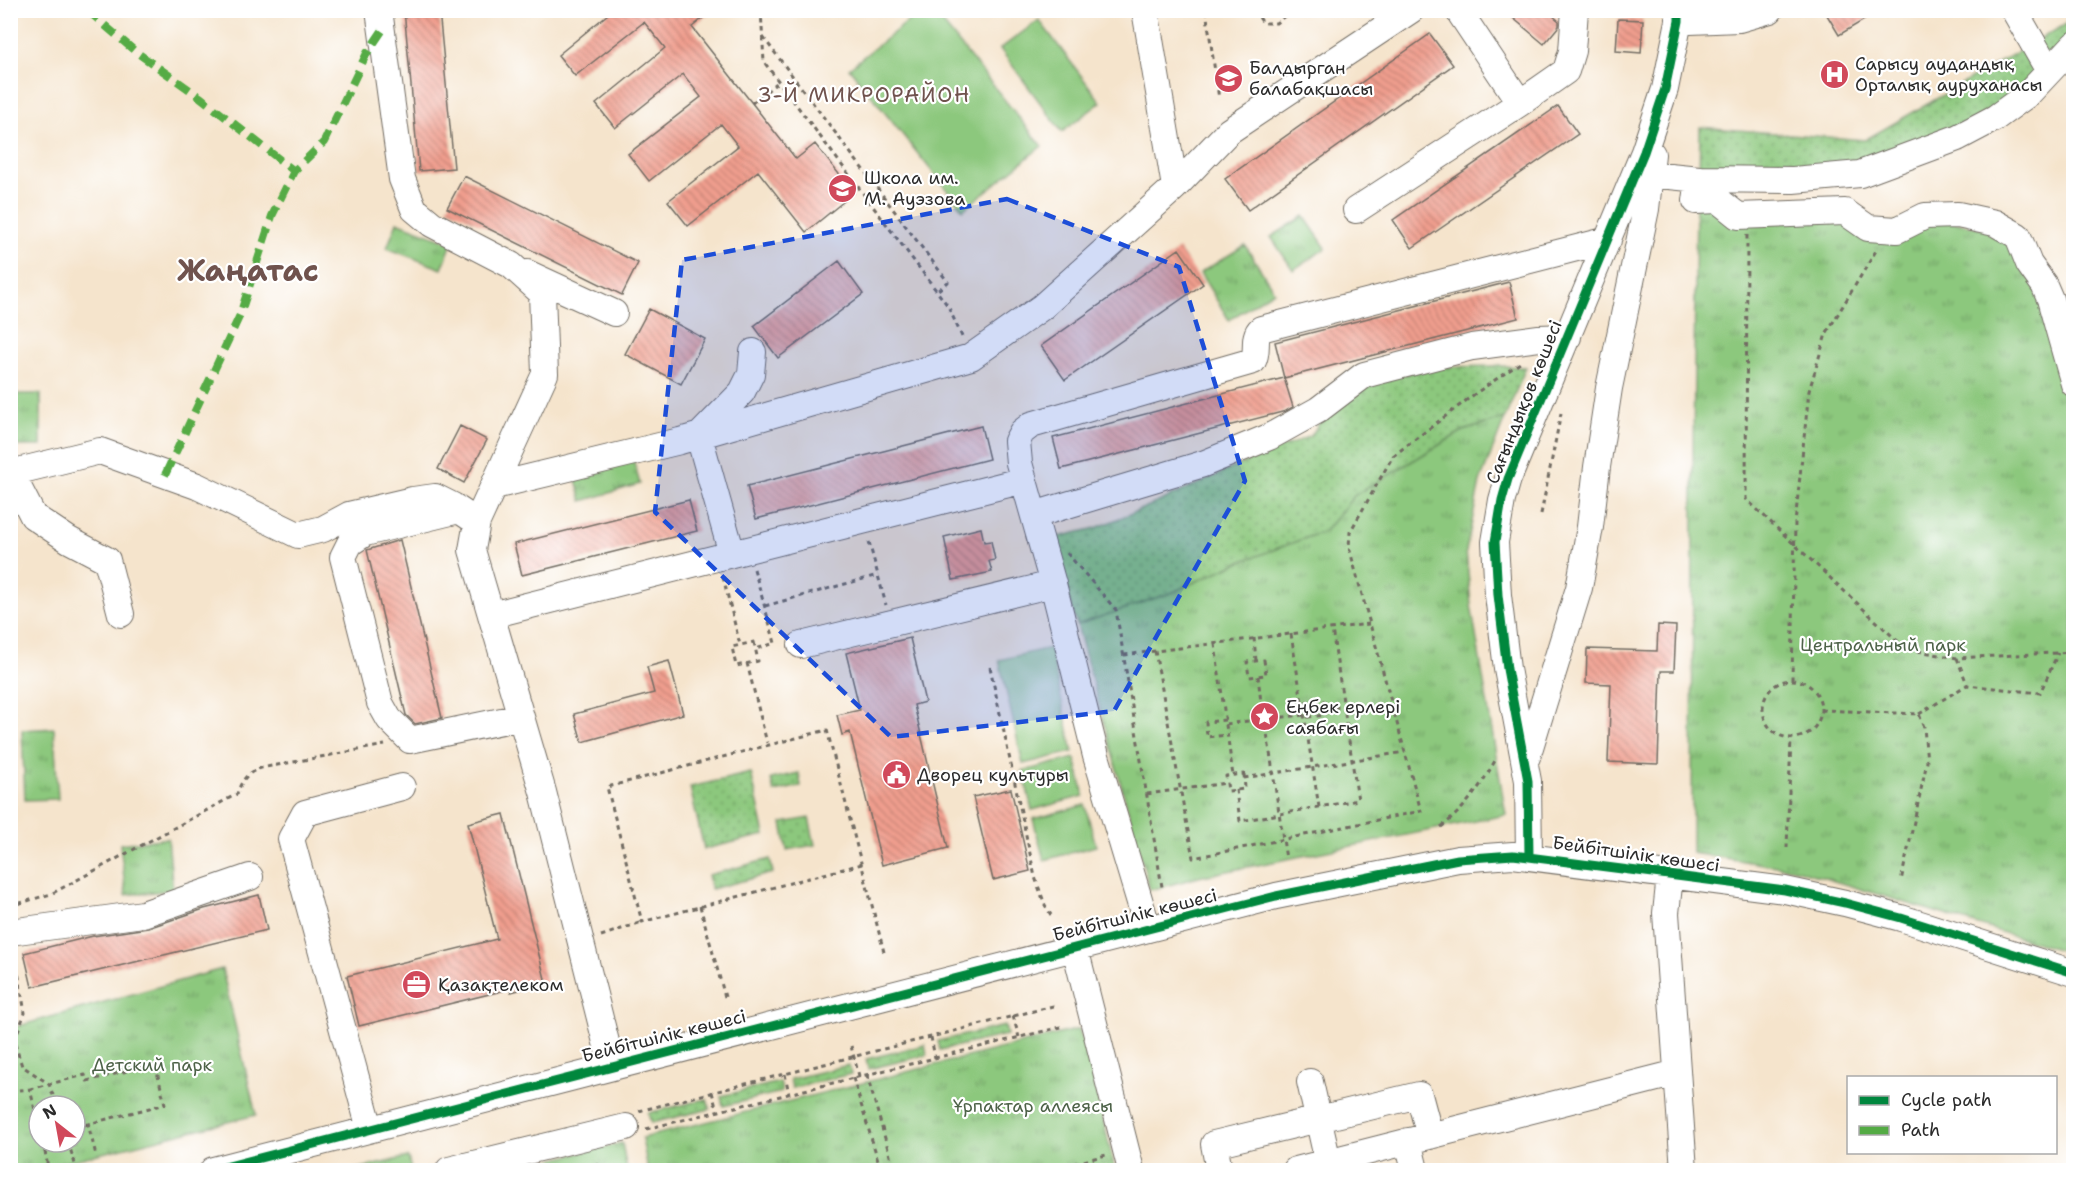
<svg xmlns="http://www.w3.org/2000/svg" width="2084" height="1181" viewBox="0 0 2084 1181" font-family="'Shantell Sans',sans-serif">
  <defs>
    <pattern id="grass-dots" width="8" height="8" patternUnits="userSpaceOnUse" patternTransform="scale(1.5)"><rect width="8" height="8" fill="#8cc87d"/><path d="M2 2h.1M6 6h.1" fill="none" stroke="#73a367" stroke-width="1.8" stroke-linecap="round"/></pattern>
    <pattern id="park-tufts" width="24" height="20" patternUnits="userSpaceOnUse" patternTransform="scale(1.5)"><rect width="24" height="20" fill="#8cc87d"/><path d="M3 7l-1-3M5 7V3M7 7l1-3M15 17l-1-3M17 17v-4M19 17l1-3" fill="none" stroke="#73a367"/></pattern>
    <pattern id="building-back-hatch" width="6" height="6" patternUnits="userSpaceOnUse" patternTransform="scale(1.5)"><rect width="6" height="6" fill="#f09e8e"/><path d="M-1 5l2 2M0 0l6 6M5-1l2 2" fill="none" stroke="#c38174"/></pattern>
  </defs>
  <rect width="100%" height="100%" fill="#fff"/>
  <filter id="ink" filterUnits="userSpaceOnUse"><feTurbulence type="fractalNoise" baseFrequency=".0167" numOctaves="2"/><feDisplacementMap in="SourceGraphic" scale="12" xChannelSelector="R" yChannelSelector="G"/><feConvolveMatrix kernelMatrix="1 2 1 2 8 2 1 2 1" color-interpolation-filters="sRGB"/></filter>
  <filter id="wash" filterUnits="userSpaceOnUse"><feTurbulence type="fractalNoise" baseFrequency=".008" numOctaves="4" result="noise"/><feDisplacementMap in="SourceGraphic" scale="24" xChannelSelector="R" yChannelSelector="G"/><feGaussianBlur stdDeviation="1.35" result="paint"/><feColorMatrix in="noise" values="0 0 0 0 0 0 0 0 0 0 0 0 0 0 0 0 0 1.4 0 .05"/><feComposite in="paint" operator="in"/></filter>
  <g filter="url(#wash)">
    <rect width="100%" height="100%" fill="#f5e4cc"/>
    <path fill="url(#grass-dots)" stroke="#5c7a54" stroke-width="1.5" d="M2073 20V45L2028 94 1860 174 1699 179 1700 127 1865 140Z
      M1498 366 1526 367 1505 418 1463 431 1355 495 1325 531 1235 564 1171 593 1077 625 1059 567 1054 538 1096 528 1161 501 1248 461 1311 436 1328 409 1367 382 1435 367Z
      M751 773 765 835 704 849 690 787Z
      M799 773 801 786 774 792 771 779Z
      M809 818 815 845 787 850 782 823Z
      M770 859 773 873 711 889 708 875Z
      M1005 1026 1007 1035 940 1050 938 1041Z
      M925 1045 927 1055 868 1069 866 1059Z
      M849 1065 851 1074 792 1088 790 1079Z
      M780 1082 782 1092 723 1106 721 1096Z
      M707 1099 710 1109 651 1123 648 1113Z"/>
    <path fill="url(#park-tufts)" stroke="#5c7a54" stroke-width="1.5" fill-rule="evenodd" d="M1696 201 1738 216 1845 212 1868 228 1925 216 2018 236 2073 383V954L1795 869 1692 853 1693 454Z
      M1304 216 1326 248 1293 270 1271 237Z
      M397 222 452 243 442 269 387 248Z
      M1245 245 1274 291 1229 320 1200 273Z
      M11 394H41V446H11Z
      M1505 418 1480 482 1466 551 1471 605 1506 815 1203 876 1150 890 1077 625 1171 593 1235 564 1325 531 1355 495 1463 431Z
      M633 459 640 484 582 501 575 476Z
      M54 728 58 799 25 800 22 730Z
      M168 838 173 890 126 895 120 844Z
      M222 969 256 1115 34 1170H11V1028ZM39 1106H75V1142H39Z
      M1079 1029 1093 1077 1115 1170H648L642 1138Z
      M622 1143 627 1170H509Z
      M408 1157 411 1170H353Z"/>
    <path fill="#8cc87d" stroke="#5c7a54" stroke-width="1.5" d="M921 11H933L1042 146 963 210 849 68Z
      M1039 20 1101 102 1062 132 1000 49Z
      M1050 648 1073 752 1023 764 999 660Z
      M1075 758 1084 796 1032 810 1023 771Z
      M1085 805 1096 846 1044 860 1033 819Z"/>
    <g id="blocks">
      <path fill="url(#building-back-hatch)" d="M404 10H439L454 168 419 171Z
        M613 10H677L682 16 689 10H713L692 27 796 159 815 144 854 193 806 232 758 171 688 226 668 201 738 146 721 124 649 181 628 154 701 97 683 74 615 128 596 104 665 48 644 22 575 76 558 55Z
        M1520 10H1546L1559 21V26L1544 44 1513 18Z
        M1824 10H1881L1839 35Z
        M1618 19 1643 20 1641 53 1616 51Z
        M1430 34 1453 65 1248 210 1225 179Z
        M1558 106 1578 134 1412 248 1393 220Z
        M464 176 638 263 622 295 447 208Z
        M1179 249 1203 284 1065 380 1041 346Z
        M839 261 863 294 778 358 754 326Z
        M1509 282 1518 318 1284 378 1275 342Z
        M649 309 705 339 681 384 625 354Z
        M1284 378 1293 407 1286 411 1061 469 1053 438Z
        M460 426 487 440 464 483 438 469Z
        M981 426 989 459 756 519 747 486Z
        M689 500 697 531 522 575 514 544Z
        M981 528 984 542 991 541 995 560 989 561 992 572 953 580 944 537Z
        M400 540 442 718 415 724 406 715 367 550Z
        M1658 625 1676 626 1674 671H1661L1658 764 1608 762 1611 684 1586 683 1587 649 1657 651Z
        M910 638 925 702 914 705 948 848 882 865 850 732 842 735 837 715 860 710 846 653Z
        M669 661 683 714 582 742 574 714 654 693 647 667Z
        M1011 789 1030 871 993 880 973 797Z
        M504 814 546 983 511 992 510 989 359 1026 347 976 497 939 468 823Z
        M259 895 267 930 32 987 24 953 93 936 148 928 204 909Z"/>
    </g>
  </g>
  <g filter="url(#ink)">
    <use href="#blocks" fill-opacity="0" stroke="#726c63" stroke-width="1.5"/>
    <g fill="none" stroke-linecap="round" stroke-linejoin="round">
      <defs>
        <path id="minor" d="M379 10 402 179 414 209 432 224 511 265 542 293 545 374 477 522 472 550 543 792 612 1066
          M1145 10 1175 187
          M2014 10 2049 71
          M1690 21 1739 19 1770 10
          M1520 103 1566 71 1572 51 1575 10
          M1650 174 1699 179 1793 180 1860 174 1957 138 1995 118 2028 94 2074 45
          M1699 179 1696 201 1718 200 1738 216 1845 212 1868 228 1897 230 1925 216 1958 215 1995 223 2018 236 2029 264 2044 285 2050 299 2074 384
          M1356 210 1520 103 1458 10
          M527 273 614 313
          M10 473 100 451 197 486 298 535 323 529 349 515 413 500 435 497 453 506 477 522
          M11 473 33 516 69 540 107 560 121 614
          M494 486 680 441 971 357 1042 307 1175 187 1229 131 1411 10
          M459 510 365 533 350 543 343 557 380 703 389 719 410 740 521 717
          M1034 515 1203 464 1269 437 1318 410 1364 375 1472 347 1539 338 1568 337
          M732 554 699 436 742 392 751 374 753 352
          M491 615 1024 480
          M801 645 1053 584
          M1527 757 1579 588 1590 527 1597 467 1609 388 1646 209 1652 154
          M1529 857 1528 781 1507 669 1498 595 1495 542 1502 500 1508 479 1644 152 1665 89 1679 21V10
          M1670 876 1666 913 1684 1170
          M1148 929 1096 756 1053 584 1019 463 1017 441 1022 432 1031 425 1253 361C1259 350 1252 337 1261 329L1608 240
          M10 932 143 914 250 877
          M1075 948 1131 1170
          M1310 1082 1328 1162
          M370 1129 291 839 305 813 402 787
          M1408 1141 1415 1170
          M213 1170 1276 896 1458 859 1513 855 1785 890 1845 903 1901 918 2074 973
          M449 1170 626 1127
          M1219 1170 1214 1144 1419 1095 1430 1136
          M1296 1170 1677 1073"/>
      </defs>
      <use href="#minor" stroke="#726c63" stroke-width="28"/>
      <path stroke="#726c63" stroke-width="3" stroke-dasharray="4.5 4.5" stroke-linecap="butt" d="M761 10 764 62 948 306 963 339
        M1206 10 1219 99
        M1254 10 1263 23H1276L1292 10
        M763 37 948 282 937 291
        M752 103 778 82
        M1747 235 1746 499 1906 649 1957 658 2074 652
        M1541 514 1561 413
        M869 542 886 605
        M1067 553 1116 610 1162 887
        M754 569 775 643 756 649
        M723 577 740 645
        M765 606 878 575
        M1291 634 1319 807
        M1254 638 1256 661
        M754 642 758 661 736 666 732 647Z
        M1215 644 1233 776
        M1155 651 1193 858 1421 811 1349 547 1350 532 1393 456 1476 393 1520 363
        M1124 655 1369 624
        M1957 658 1967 684
        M1264 660 1266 675 1249 677 1247 662Z
        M747 663 767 743
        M990 667 1035 877 1045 905 1051 915
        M1258 676 1262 711
        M1792 680 1795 523 1809 391 1826 334 1877 249
        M1763 709a29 29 0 1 1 58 0a29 29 0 1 1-58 0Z
        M1324 701 1325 715 1308 717 1306 702Z
        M1325 708 1344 707
        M1271 710 1273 725 1256 727 1254 712Z
        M1821 710 1919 714 1924 727 1927 762 1901 881
        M1919 714 1967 685 2040 693 2058 653
        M1273 718 1304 715
        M1225 720 1206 722 1207 737 1227 735
        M1226 724 1255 720
        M1266 726 1286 859
        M1244 774 1245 789 1228 791 1226 776Z
        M1244 778 1405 752
        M1236 790 1240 821 1358 800 1332 629
        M1147 794 1227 783
        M1441 827C1465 809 1481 786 1496 759
        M1787 848 1791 738
        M862 864 642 922 607 787 827 730 885 956
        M10 906 51 894 237 794C242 779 247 773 261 768L385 745
        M700 906 725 997
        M601 936 642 922
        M10 959 18 972 25 1013 14 1041 22 1066 49 1084 57 1106
        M1013 1016 1019 1037
        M931 1037 935 1058
        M851 1046 859 1076
        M785 1074 789 1094
        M867 1075 894 1170
        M853 1078 881 1170
        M30 1089 85 1075 87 1081 155 1064 165 1104 88 1124 96 1155
        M10 1091 30 1089 39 1127
        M712 1092 717 1111
        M639 1111 1057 1005
        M75 1127 88 1124
        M646 1129 1065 1026
        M43 1142 48 1167
        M68 1142 77 1170
        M578 1170 598 1165 599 1170
        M1049 1170 1106 1155"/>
      <use href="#minor" stroke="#fff" stroke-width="26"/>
      <path stroke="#54ab44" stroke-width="8" stroke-dasharray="15 8" stroke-linecap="butt" d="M87 10 136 52 200 97 294 171
        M165 475 240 315 272 216 294 171 324 142 367 53 382 31"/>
      <defs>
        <path id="cycleway" d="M1529 857 1528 781 1507 669 1498 595 1495 542 1502 500 1508 479 1644 152 1665 89 1679 21V10
          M213 1170 1276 896 1458 859 1513 855 1785 890 1845 903 1901 918 2074 973"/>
      </defs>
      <use href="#cycleway" stroke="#fff" stroke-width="13"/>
      <use href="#cycleway" stroke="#00873e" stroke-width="9"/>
    </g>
  </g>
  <path fill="#1d4ed8" fill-opacity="0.2" stroke="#1d4ed8" stroke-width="4.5" stroke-dasharray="12 8" stroke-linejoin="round" d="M1007 199 1179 267 1245 481 1114 711 891 737 655 512 682 260Z"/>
  <defs>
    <symbol id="hospital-disc" viewBox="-11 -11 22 22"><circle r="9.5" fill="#d1495b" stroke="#fff"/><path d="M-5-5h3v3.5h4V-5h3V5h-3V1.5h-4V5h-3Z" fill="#fff"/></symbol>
    <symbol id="school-disc" viewBox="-11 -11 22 22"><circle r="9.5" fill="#d1495b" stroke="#fff"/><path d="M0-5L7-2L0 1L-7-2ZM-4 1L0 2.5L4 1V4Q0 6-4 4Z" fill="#fff"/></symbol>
    <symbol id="sight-disc" viewBox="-11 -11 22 22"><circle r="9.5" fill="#d1495b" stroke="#fff"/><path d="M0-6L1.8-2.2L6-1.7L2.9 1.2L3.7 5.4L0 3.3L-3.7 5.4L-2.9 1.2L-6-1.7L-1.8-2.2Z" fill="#fff"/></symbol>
    <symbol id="civic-disc" viewBox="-11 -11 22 22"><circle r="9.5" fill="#d1495b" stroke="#fff"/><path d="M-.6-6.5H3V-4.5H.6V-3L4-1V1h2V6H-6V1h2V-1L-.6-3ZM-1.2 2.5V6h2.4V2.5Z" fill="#fff"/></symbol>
    <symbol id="office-disc" viewBox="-11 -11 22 22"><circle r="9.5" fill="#d1495b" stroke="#fff"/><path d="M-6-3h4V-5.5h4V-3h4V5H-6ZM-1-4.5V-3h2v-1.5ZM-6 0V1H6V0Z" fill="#fff"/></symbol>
  </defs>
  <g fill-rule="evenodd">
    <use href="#hospital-disc" x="1818" y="58" width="33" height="33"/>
    <use href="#school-disc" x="1212" y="62" width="33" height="33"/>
    <use href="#school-disc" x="826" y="172" width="33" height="33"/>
    <use href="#sight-disc" x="1248" y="700" width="33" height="33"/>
    <use href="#civic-disc" x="880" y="758" width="33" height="33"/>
    <use href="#office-disc" x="400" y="968" width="33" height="33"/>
  </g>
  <g text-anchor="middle" stroke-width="4.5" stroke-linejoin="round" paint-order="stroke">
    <g font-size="18" fill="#2b2b2b" stroke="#fff" text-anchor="start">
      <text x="1855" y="70">Сарысу аудандық<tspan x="1855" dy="21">Орталық ауруханасы</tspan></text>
      <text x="1249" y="74">Балдырган<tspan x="1249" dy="21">балабақшасы</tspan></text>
      <text x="864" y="184">Школа им.<tspan x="864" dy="21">М. Ауэзова</tspan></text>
      <text x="1286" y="713">Еңбек ерлері<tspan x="1286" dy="21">саябағы</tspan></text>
      <text x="917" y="781">Дворец культуры</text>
      <text x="438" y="991">Қазақтелеком</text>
    </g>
    <g font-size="18" fill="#2b2b2b" stroke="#fff">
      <text transform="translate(1524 402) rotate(-68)" y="6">Сағындықов көшесі</text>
      <text transform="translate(1636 854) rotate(8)" y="6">Бейбітшілік көшесі</text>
      <text transform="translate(1135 915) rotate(-14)" y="6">Бейбітшілік көшесі</text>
      <text transform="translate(664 1036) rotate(-14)" y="6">Бейбітшілік көшесі</text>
    </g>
    <g font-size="18" fill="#4d6248" stroke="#fff">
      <text x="1883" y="651">Центральный парк</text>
      <text x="152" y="1071">Детский парк</text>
      <text x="1033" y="1112">Ұрпактар аллеясы</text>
    </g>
    <g font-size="21" letter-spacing="1.5" fill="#70534e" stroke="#fff">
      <text x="864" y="102">3-Й МИКРОРАЙОН</text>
    </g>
    <g font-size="30" font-weight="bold" fill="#70534e" stroke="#fff">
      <text x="248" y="281">Жаңатас</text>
    </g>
  </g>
  <rect width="2084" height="1181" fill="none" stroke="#fff" stroke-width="36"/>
  <rect x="1847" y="1076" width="210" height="78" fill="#ffffff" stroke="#aaaaaa" stroke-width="1.5"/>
  <rect x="1859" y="1096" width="30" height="9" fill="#00873e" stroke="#aaaaaa" stroke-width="1.5"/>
  <text x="1901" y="1106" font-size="18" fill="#2b2b2b">Cycle path</text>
  <rect x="1859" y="1126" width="30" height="9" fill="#54ab44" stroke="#aaaaaa" stroke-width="1.5"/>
  <text x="1901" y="1136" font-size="18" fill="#2b2b2b">Path</text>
  <g transform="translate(57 1124) rotate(329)"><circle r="28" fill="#ffffff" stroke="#aaaaaa" stroke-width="1.5"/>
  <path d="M0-4.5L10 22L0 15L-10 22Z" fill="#d1495b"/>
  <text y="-9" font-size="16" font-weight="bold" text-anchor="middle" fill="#2b2b2b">N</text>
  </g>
</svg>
